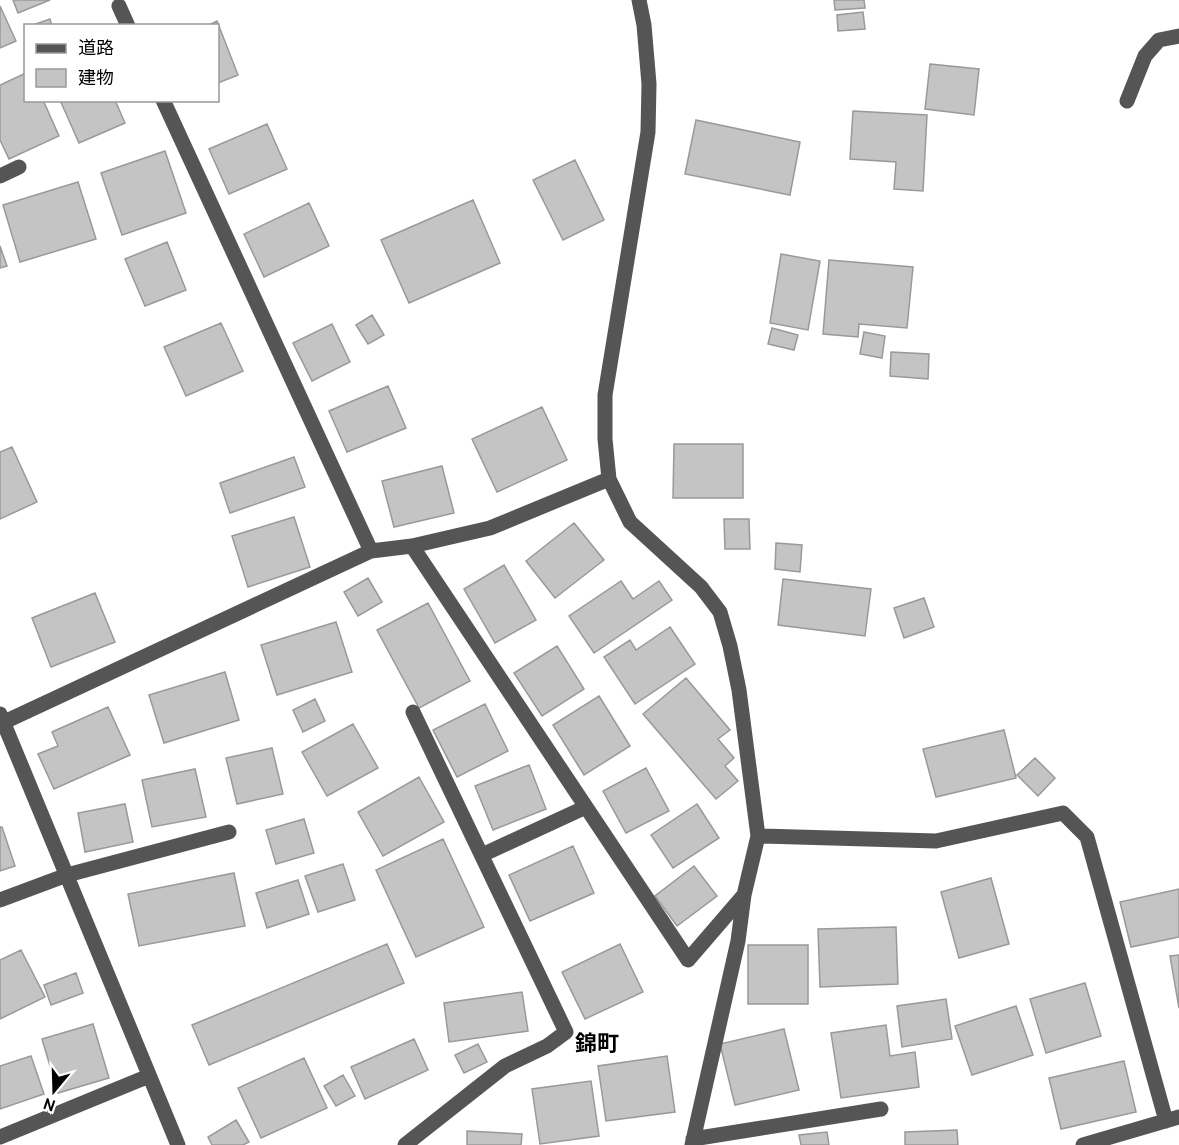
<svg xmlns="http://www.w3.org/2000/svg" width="1179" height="1145" viewBox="0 0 1179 1145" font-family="Cabin,'Noto Sans JP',sans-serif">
  <rect width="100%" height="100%" fill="#fff"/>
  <path fill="#c4c4c4" stroke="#999" stroke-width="1.5" d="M13 0H50L18 13Z
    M834 0H864L865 8 835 10Z
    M0 6 16 41 0 48Z
    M863 12 865 29 838 31 837 15Z
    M50 19 52 26H30Z
    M217 21 238 75 218 83V26H207Z
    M930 64 979 69 974 115 925 109Z
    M26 73V100H43L59 136 9 159 0 140V85Z
    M60 100H115L125 123 79 143Z
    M853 111 927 115 923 191 894 189 896 162 850 159Z
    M696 120 800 142 790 195 685 174Z
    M267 124 287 169 229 194 209 149Z
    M165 151 186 213 122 235 101 173Z
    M575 160 604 220 563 240 533 180Z
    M78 182 96 239 20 262 3 205Z
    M473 200 500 263 409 303 381 240Z
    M309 203 329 246 264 277 244 234Z
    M167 242 186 290 145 306 125 259Z
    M0 246 7 266 0 268Z
    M781 254 820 261 808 330 770 323Z
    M829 260 913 267 907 328 859 324 858 337 823 334Z
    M372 315 384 335 368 344 356 325Z
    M221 323 243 371 186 396 164 347Z
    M332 324 350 362 312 381 293 343Z
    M772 328 798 335 794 350 768 344Z
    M864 332 885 336 882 358 860 354Z
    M891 352 929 354 928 379 890 376Z
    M388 386 406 428 347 452 329 411Z
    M542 407 567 460 497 492 472 439Z
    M674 444H743V498H673Z
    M12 447 37 502 0 519V452Z
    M294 457 305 487 230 513 220 483Z
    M442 466 454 513 394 527 382 481Z
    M294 517 310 567 248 587 232 536Z
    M724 519H749L750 549H725Z
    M574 523 604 560 555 598 526 561Z
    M776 543 802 545 800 572 775 569Z
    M504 565 536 620 495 643 464 589Z
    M368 578 382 602 358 616 344 592Z
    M783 579 871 589 865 636 778 625Z
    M621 581 633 599 659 581 672 600 594 653 569 616Z
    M95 593 115 642 51 667 32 618Z
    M924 598 934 627 904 638 894 608Z
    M428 603 470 681 419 708 377 630Z
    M336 622 352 672 277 695 261 645Z
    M670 627 695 664 635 704 604 657 630 640 636 650Z
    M557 646 584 689 542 716 514 673Z
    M225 672 239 720 164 743 149 695Z
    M686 678 730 730 718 739 734 758 725 766 738 781 716 799 643 714Z
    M599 696 630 746 584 775 553 725Z
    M315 699 325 721 303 732 293 710Z
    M485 704 508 751 457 777 433 730Z
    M108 707 130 755 54 789 38 754 58 746 52 732Z
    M353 724 378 768 327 796 302 752Z
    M1004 730 1016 778 936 797 923 749Z
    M272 748 283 794 237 804 226 758Z
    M1035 758 1055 778 1038 796 1017 775Z
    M529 765 546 809 493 830 475 786Z
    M646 768 669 811 626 833 603 791Z
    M195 769 206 817 152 827 142 780Z
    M419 777 444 822 383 856 358 812Z
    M125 804 133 842 85 852 78 813Z
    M697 804 719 838 673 868 651 835Z
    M304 819 314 853 276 864 266 830Z
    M0 827H2L15 866 0 871Z
    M443 839 484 927 416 957 376 870Z
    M573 846 594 893 530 921 509 875Z
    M343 864 355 900 318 912 305 876Z
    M694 866 717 896 677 926 655 896Z
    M234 873 245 926 139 946 128 894Z
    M991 878 1009 944 959 958 941 892Z
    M298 880 309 914 267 928 256 893Z
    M1179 889V937L1131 947 1120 902Z
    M896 927 898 984 820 987 818 929Z
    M387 944 404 983 209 1065 192 1025Z
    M620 944 643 992 585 1019 562 972Z
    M748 945H808V1004H748Z
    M21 950 45 997 0 1019V960Z
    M1179 955V1008L1170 956Z
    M76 973 83 993 51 1005 44 985Z
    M1085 983 1101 1036 1046 1053 1030 999Z
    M522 992 528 1031 449 1042 444 1003Z
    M946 999 952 1039 902 1047 897 1006Z
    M1016 1006 1033 1055 972 1075 955 1026Z
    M93 1024 109 1078 58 1093 42 1039Z
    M886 1025 890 1056 915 1052 919 1087 841 1098 831 1033Z
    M784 1029 799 1090 735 1105 720 1044Z
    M414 1039 428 1070 365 1099 351 1067Z
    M478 1044 487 1062 464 1073 455 1055Z
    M31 1056 44 1094 0 1109V1066Z
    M667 1056 675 1112 606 1121 598 1066Z
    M304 1058 327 1108 261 1138 238 1088Z
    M1124 1061 1136 1112 1061 1129 1049 1078Z
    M343 1075 355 1096 336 1106 324 1086Z
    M591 1081 599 1136 540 1144 532 1089Z
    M236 1120 249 1142 243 1145H212L208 1137Z
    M957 1130 958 1145H905V1132Z
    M467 1131 522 1134 521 1145H467Z
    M827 1132 829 1145H801L799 1135Z"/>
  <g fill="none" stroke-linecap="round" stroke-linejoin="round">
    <path stroke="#555" stroke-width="15" d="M639 0 644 25 649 84 648 132 605 395V439L609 479 630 522 701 587 720 612 730 646 739 690 758 836 744 895 738 941 692 1145
      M119 6 128 26
      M163 100 371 551
      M1127 101 1145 56 1159 40 1179 36
      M0 176 19 167
      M412 546 688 960 744 895
      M0 714 178 1145
      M0 724 371 551 412 546 490 528 609 479
      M758 836 936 841 1063 813 1087 837 1166 1121
      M482 855 586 807
      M0 900 67 875 229 832
      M0 1137 149 1076
      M693 1139 881 1109
      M405 1145 505 1066 547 1046 566 1032 413 712
      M1083 1145 1179 1117"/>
  </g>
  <g text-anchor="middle" stroke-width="4.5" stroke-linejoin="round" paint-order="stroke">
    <g font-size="22" font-weight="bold" fill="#000" stroke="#fff">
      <text x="597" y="1051">錦町</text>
    </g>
  </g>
  <rect x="24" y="24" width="195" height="78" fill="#ffffff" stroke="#999999" stroke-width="1.5"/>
  <rect x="36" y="44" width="30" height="9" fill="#555555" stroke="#999999" stroke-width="1.5"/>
  <text x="78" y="54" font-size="18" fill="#000000">道路</text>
  <rect x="36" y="69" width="30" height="18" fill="#c4c4c4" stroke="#999999" stroke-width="1.5"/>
  <text x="78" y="84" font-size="18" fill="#000000">建物</text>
  <g transform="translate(54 1091) rotate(199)" stroke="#ffffff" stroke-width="4.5" paint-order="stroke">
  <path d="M0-4.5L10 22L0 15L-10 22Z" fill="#000000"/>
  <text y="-9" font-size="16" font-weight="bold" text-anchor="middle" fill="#000000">N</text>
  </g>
</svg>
